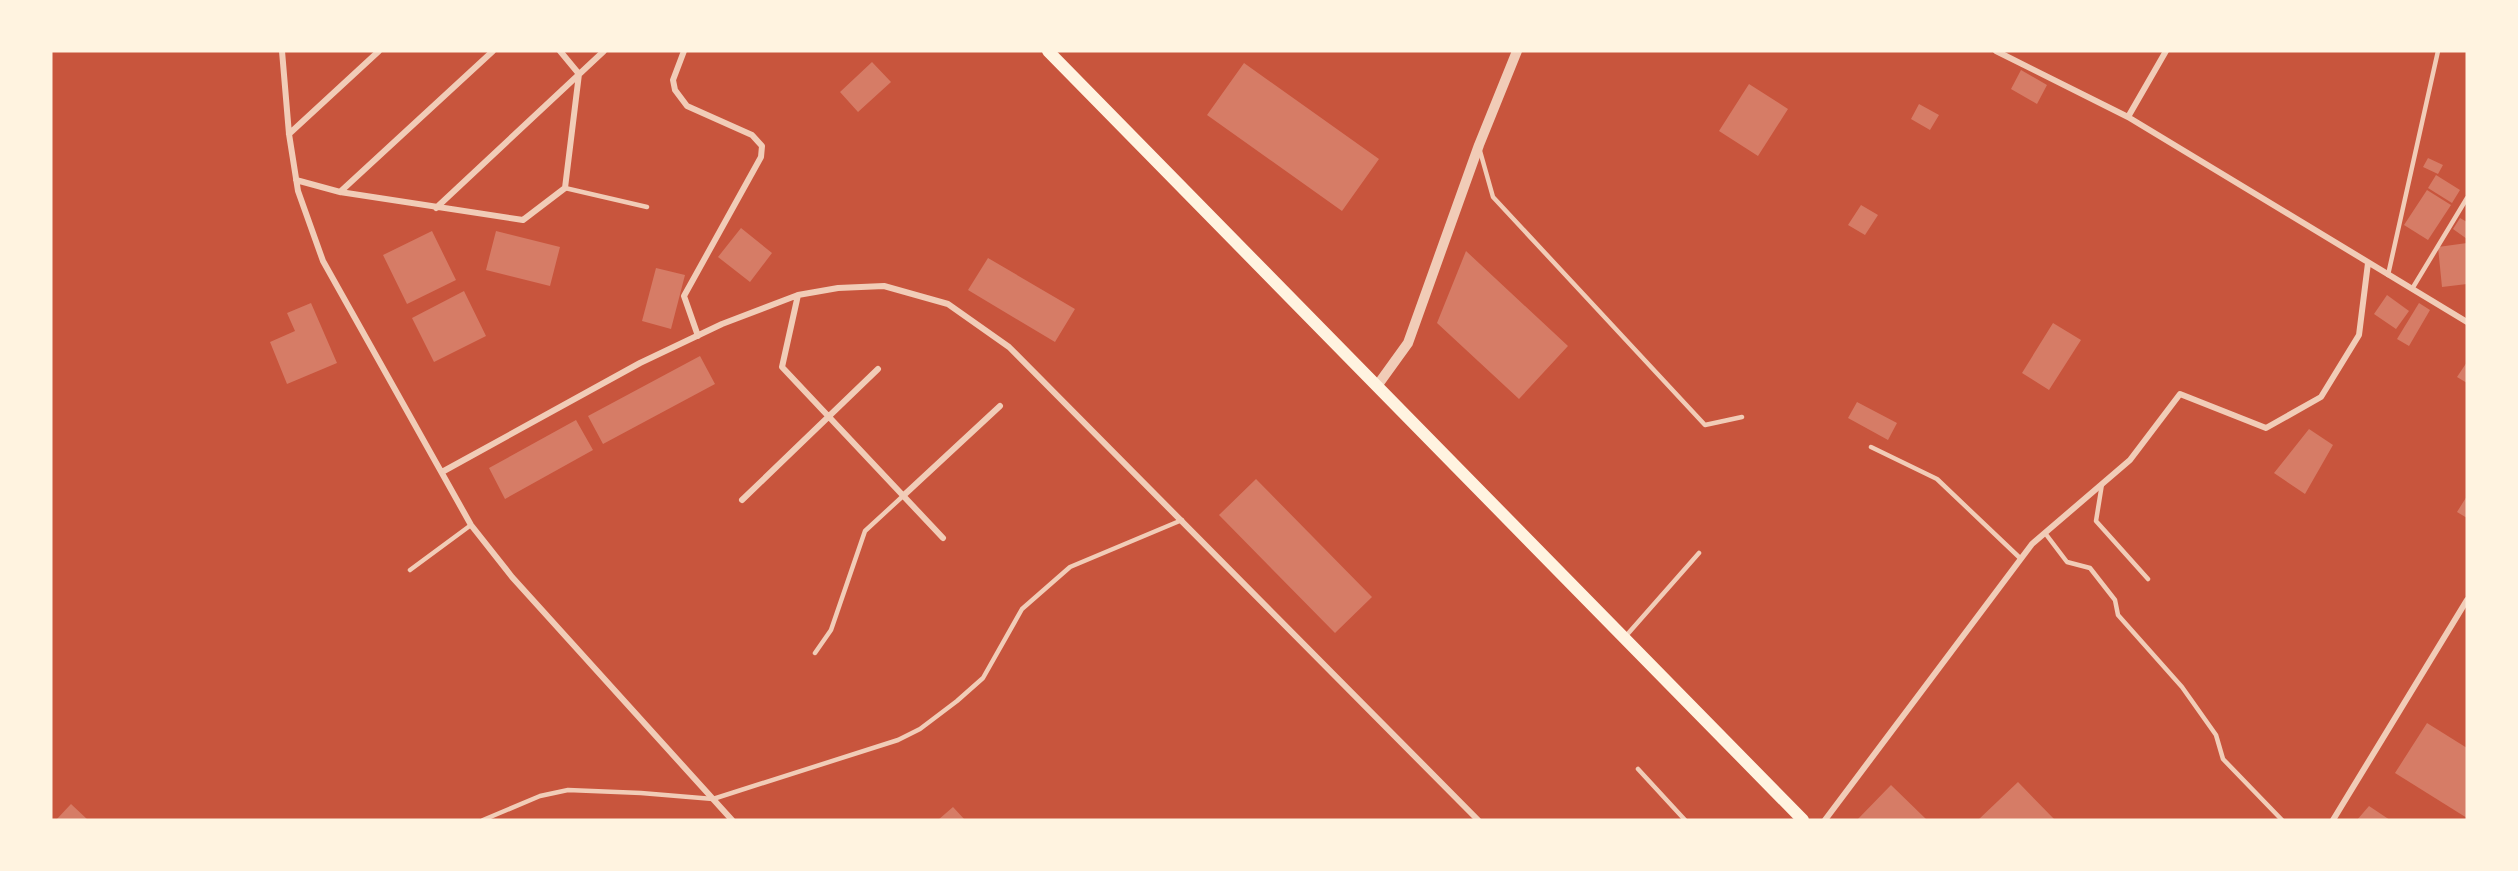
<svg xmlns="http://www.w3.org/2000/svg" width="2518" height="871" viewBox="0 0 2518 871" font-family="Rubik,sans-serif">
  <rect width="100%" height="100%" fill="#c8553d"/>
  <path fill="#d67c66" d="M872 62 891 82 858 112 840 92Z
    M1244 63 1379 159 1342 211 1207 115Z
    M2021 70 2047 85 2037 104 2011 89Z
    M1749 84 1788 109 1758 156 1719 131Z
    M1919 104 1939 115 1930 130 1911 119Z
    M2428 158 2443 165 2438 174 2423 167Z
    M2436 175 2460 190 2452 203 2428 188Z
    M2427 190 2451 205 2428 240 2404 225Z
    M1861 205 1878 215 1865 235 1848 225Z
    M2460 218 2467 222V239L2453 229Z
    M741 228 772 253 750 282 718 257Z
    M432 231 456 280 407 304 383 255Z
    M496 231 560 247 550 286 486 270Z
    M2467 243V284L2442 287 2438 247Z
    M1466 251 1568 346 1519 399 1437 323Z
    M988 258 1075 309 1055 342 968 290Z
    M656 268 685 275 671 329 642 321Z
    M464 291 486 336 434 362 412 318Z
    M2387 295 2409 311 2396 329 2374 314Z
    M311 303 337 363 287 384 270 342 295 331 287 313Z
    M2419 303 2430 310 2409 346 2397 339Z
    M2053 323 2081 340 2049 390 2022 373Z
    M700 356 715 384 603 444 588 416Z
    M2467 362V383L2457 377Z
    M1857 402 1897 423 1888 440 1848 418Z
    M576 420 593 450 505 499 489 468Z
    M2309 429 2333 445 2305 494 2274 473Z
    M1256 479 1372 597 1335 633 1219 515Z
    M2467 496V518L2457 512Z
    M2427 723 2467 748V818L2395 773Z
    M2018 782 2055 820H1978Z
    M1891 785 1927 820H1857Z
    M71 804 88 820H56Z
    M2369 806 2390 820H2357Z
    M953 807 965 820H938Z"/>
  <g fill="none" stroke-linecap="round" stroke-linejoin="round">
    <path stroke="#f1ccb7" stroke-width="4.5" d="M1480 151 1493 197 1705 425 1742 417
      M565 188 647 207
      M2388 275 2438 51
      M2412 289 2467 198
      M1871 447 1937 479 2021 559
      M2102 484 2096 521 2148 579
      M2045 533 2067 562 2090 568 2115 600 2118 615 2182 687 2216 735 2223 759 2282 820
      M410 570 471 525
      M1625 637 1699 553
      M815 653 831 630 865 531 903 496
      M1638 769 1685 820
      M483 820 540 796 568 790 641 793 713 799 898 740 920 729 957 701 983 678 1022 609 1070 567 1182 520"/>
    <path stroke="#f1ccb7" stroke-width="6" d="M282 51 289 134 298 191 323 261 471 525 512 577 732 820
      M684 51 673 80 675 90 687 106 752 135 762 146 761 157 684 296 698 336
      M1996 51 2128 117 2467 322
      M2128 117 2166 51
      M289 134 379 51
      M296 180 340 192 523 220 565 188 579 74 560 51
      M340 192 493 51
      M436 208 604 51
      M798 295 782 367 943 538
      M442 472 640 363 722 324 798 295 838 288 884 286 948 304 1009 347 1478 820
      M903 496 1000 406
      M742 500 878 369
      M1825 820 2032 544 2130 460 2180 394 2266 428 2321 397 2359 335 2368 263
      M2333 820 2467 600"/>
    <path stroke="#f1ccb7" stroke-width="10" d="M1377 386 1408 343 1479 145 1517 51"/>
    <path stroke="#fff3e0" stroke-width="12" d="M1048 51 1803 820"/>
  </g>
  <rect width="2518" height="871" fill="none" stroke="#fff3e0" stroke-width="105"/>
</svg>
